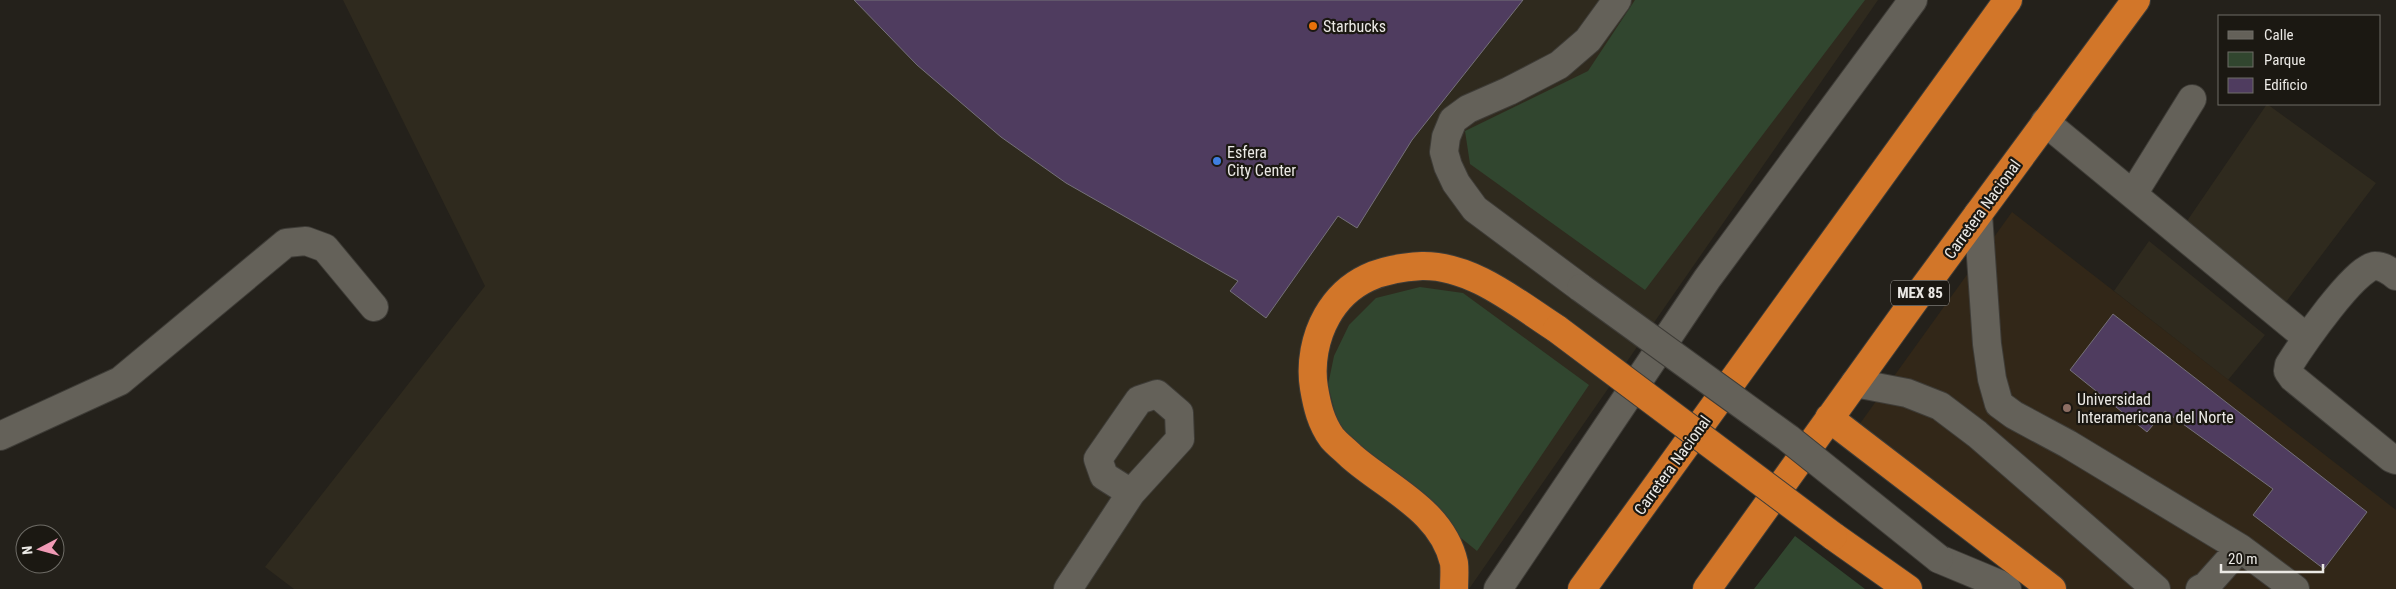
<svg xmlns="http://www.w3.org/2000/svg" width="2396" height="589" viewBox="0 0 2396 589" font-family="'Roboto Condensed',sans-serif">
  <rect width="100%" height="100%" fill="#24211b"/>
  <path fill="#2f2a1e" d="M343 0H1878L1469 589H294L265 567 485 286Z
    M2267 104 2376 183 2286 302 2187 221Z
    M2149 241 2265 335 2228 380 2114 291Z"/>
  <path fill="#322718" d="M2012 212 2396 510V589H2060L1851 436Z"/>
  <path fill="#31462f" d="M1635 0H1865L1645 290 1470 164 1465 131 1588 71Z
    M1420 287 1463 293 1589 385 1477 551 1371 465 1338 424 1328 385 1334 356 1349 325 1376 298Z
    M1795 536 1865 589H1754Z"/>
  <path fill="#4f3c5f" stroke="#757179" d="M854 0H1523L1412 140 1357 228 1338 216 1266 318 1230 291 1238 281 1066 183 1001 137 917 65Z
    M2113 314 2367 512 2324 569 2253 515 2273 489 2165 411 2147 432 2070 370Z"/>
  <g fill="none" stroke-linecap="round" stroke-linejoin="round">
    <defs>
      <path id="minor" d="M2045 122 2307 338
        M2133 194 2192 99
        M1978 214 1987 344 1992 379 1999 404 2014 415 2068 444 2240 548 2206 586 2200 589
        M2396 276C2390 271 2384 266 2375 266 2355 267 2301 346 2289 365L2288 371 2293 378 2391 458 2396 460
        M1581 288 1475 209 1456 183 1448 166 1444 152 1446 137 1453 120 1468 109 1509 91 1559 65 1588 40 1617 0
        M1855 383 1907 393 1940 406 1977 434 2156 589
        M0 436 120 381 286 243 306 241 325 248 374 307
        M2240 548 2295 589
        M1939 559 1999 584 2007 589
        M1068 589 1131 493 1180 439 1179 413 1157 394 1139 400 1098 459 1104 476 1131 493
        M1498 589 1707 279 1913 0"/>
      <path id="highway" d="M1829 418 2052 589
        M1833 536 1908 589
        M1454 589C1454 581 1455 571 1454 563 1442 510 1387 488 1351 456 1345 450 1337 444 1332 438 1321 423 1317 406 1314 388 1310 364 1315 337 1327 316 1348 279 1382 268 1422 266 1472 265 1518 304 1557 329
        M1582 589 2008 0
        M1707 589 1914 301 2136 0"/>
    </defs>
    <use href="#minor" stroke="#3e3c37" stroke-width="30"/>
    <use href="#highway" stroke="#3e3c37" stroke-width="30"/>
    <use href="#minor" stroke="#646159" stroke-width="28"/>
    <use href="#highway" stroke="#d27629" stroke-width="28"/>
    <defs>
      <path id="minor-bridge" d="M1581 288 1788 438 1939 559"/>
      <path id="highway-bridge" d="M1557 329 1833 536"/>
    </defs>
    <use href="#minor-bridge" stroke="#3e3c37" stroke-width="30" stroke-linecap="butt"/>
    <use href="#highway-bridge" stroke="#3e3c37" stroke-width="30" stroke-linecap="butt"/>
    <use href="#minor-bridge" stroke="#646159" stroke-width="28"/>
    <use href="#highway-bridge" stroke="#d27629" stroke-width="28"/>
  </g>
  <circle fill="#e8710a" stroke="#1b1812" stroke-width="2" cx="1313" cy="26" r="5"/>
  <circle fill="#3f7fe0" stroke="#1b1812" stroke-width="2" cx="1217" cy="161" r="5"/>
  <circle fill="#8d6e63" stroke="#1b1812" stroke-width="2" cx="2067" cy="408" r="5"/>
  <g text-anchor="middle" stroke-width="4.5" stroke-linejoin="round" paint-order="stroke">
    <rect fill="#1b1812" stroke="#adaaa6" stroke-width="1" x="1891" y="280.5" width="58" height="25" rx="4"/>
    <g font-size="15" font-weight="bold" fill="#ebe9e5">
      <text x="1920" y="298">MEX 85</text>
    </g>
    <g font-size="16" fill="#ebe9e5" stroke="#1b1812" text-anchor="start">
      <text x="1323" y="32">Starbucks</text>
      <text x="1227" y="158">Esfera<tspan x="1227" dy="18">City Center</tspan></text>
      <text x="2077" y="405">Universidad<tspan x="2077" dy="18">Interamericana del Norte</tspan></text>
    </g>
    <g font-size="16" fill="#ebe9e5" stroke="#1b1812">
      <text transform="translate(1982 209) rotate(-54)" y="6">Carretera Nacional</text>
      <text transform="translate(1672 465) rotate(-54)" y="6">Carretera Nacional</text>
    </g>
  </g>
  <rect x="2218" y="15" width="162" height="90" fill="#1b1812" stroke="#6e6c66"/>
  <rect x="2228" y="31" width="25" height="8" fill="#646159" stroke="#6e6c66"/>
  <text x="2264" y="40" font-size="15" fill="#ebe9e5">Calle</text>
  <rect x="2228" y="52" width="25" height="15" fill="#31462f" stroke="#6e6c66"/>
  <text x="2264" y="65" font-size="15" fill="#ebe9e5">Parque</text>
  <rect x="2228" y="78" width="25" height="15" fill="#4f3c5f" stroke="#6e6c66"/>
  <text x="2264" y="90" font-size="15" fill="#ebe9e5">Edificio</text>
  <g transform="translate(40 549) rotate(264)"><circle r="24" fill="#1b1812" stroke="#6e6c66"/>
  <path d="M0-4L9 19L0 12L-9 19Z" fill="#f09ab5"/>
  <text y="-8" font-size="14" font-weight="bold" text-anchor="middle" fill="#ebe9e5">N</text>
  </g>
  <path d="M2221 564v8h102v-8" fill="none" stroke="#ebe9e5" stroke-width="2.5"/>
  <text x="2228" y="564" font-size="15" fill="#ebe9e5" stroke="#1b1812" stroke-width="4" paint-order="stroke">20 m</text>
</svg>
